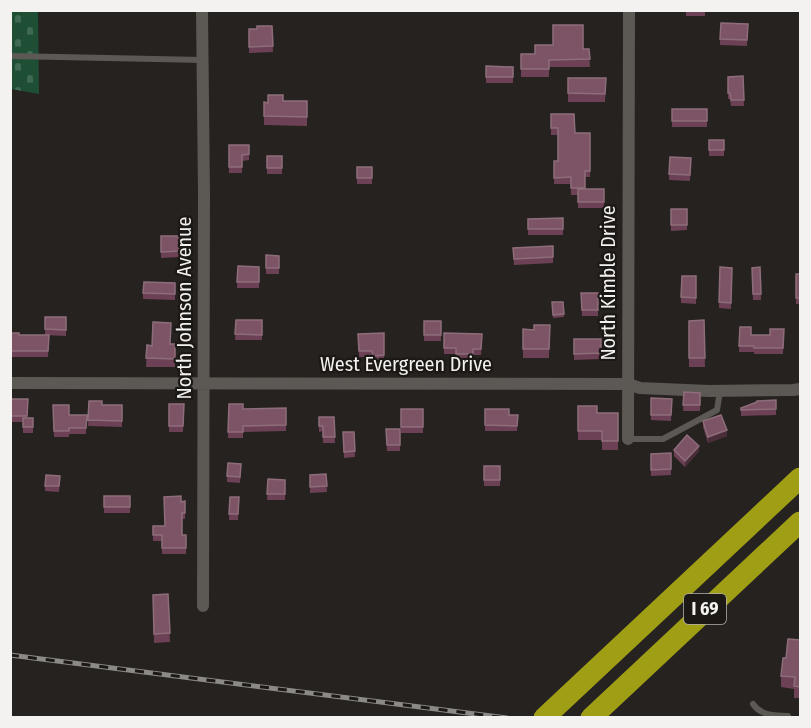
<svg xmlns="http://www.w3.org/2000/svg" width="811" height="728" viewBox="0 0 811 728" font-family="'Fira Sans Condensed',sans-serif">
  <defs>
    <pattern id="cemetery-stones" width="16" height="16" patternUnits="userSpaceOnUse" patternTransform="scale(1.5)"><rect width="16" height="16" fill="#1e4f35"/><path d="M2 7V4a2 2 0 0 1 4 0v3zM10 15v-3a2 2 0 0 1 4 0v3z" fill="#3f6953"/></pattern>
  </defs>
  <rect width="100%" height="100%" fill="#25221f"/>
  <path fill="url(#cemetery-stones)" d="M10 11H38L39 94 11 89Z"/>
  <g fill="none" stroke-linecap="round" stroke-linejoin="round">
    <path stroke="#5c5854" stroke-width="6" d="M10 56 203 60
      M628 439H663L717 410 720 391
      M753 704C761 716 774 715 788 716"/>
    <path stroke="#5c5854" stroke-width="12" d="M202 10 204 194 203 606
      M10 383 628 384 640 388 709 391 793 390 800 389
      M628 439 629 10"/>
    <path stroke="#a09e15" stroke-width="21" d="M544 718 800 478
      M591 718 800 522"/>
    <defs>
      <path id="rail" d="M10 655 507 718"/>
    </defs>
    <use href="#rail" stroke="#8c8a87" stroke-width="5"/>
    <use href="#rail" stroke="#1b1815" stroke-width="3" stroke-dasharray="9" stroke-linecap="butt"/>
  </g>
  <path fill="#6d4155" d="M686 10H705V16H686Z
    M748 24 747 46 720 45V39Z
    M272 26 273 52 249 53V29H257Z
    M583 49H589L590 67H549V77H521V54H535Z
    M486 66 513 67V83H486Z
    M743 76 744 106H731L730 99H728V77Z
    M568 78H606L605 102H568Z
    M307 101V126L264 125V102Z
    M672 109H707V127H672Z
    M551 114 575 133H590V177H585V189H604V208H578V195H571V184H554V161H558V135H551Z
    M709 140H724V156H709Z
    M229 145H249V160L242 161V173H229Z
    M267 156H282V174H267Z
    M670 157 691 158 690 181 669 180Z
    M357 167H372V184H357Z
    M671 209H687V230L671 231Z
    M563 218V235H528V219Z
    M161 236 181 251V257L161 258Z
    M553 246V263L514 265 513 248Z
    M266 255 279 256V274H266Z
    M238 266 259 267V288H237Z
    M720 267 732 268 731 309 719 308Z
    M760 267 761 300H753L752 268Z
    M796 274H801V304H796Z
    M696 276V304L681 303V297Z
    M175 283V300L143 299V293Z
    M581 293H598V316H582Z
    M552 302H563L564 317 553 318Z
    M45 317H66V336L45 335Z
    M236 320H262V340H235Z
    M704 320 705 367H689V321Z
    M424 321H441V341H424Z
    M550 325 549 358H523V329L534 330Z
    M740 327 751 335H770L784 329 783 354H754V352H739Z
    M10 333 19 335H49L48 357H10Z
    M384 333V361L373 362 372 357H359L358 334Z
    M444 333 482 334 481 355H473V360H456V354H444Z
    M574 339H601V359L574 360Z
    M175 344V367H146L147 345Z
    M684 392 700 393V411H683Z
    M651 398 672 399 671 421 651 420Z
    M10 399H28L27 418H33V433H23V422H10Z
    M776 400V415L741 416V408Z
    M89 401 102 405H122V427L88 426Z
    M169 404H184L183 432H169Z
    M229 404 243 409 286 408V431L243 432V438H228Z
    M53 405 69 415H87L86 434H69V437H54Z
    M578 406 597 413H618V450H602V440H578Z
    M401 409H423V433H401Z
    M485 409 509 415H518L517 431H485Z
    M319 417H334L335 443H323V431L319 432Z
    M703 421 727 436 708 443 703 427Z
    M386 429H400V451H387Z
    M343 432H354L355 457 344 458Z
    M674 450 699 451 685 467 674 456Z
    M671 453V475L651 476V454Z
    M484 466H500V486H484Z
    M241 470 240 483 227 482V476Z
    M326 474 327 492 310 493V475Z
    M60 476 59 492 45 491V486Z
    M268 479 285 480V500H267Z
    M104 496H130V513H104Z
    M230 497H239L238 520H229Z
    M185 501V519H182V535H186V554H162V541H153V526H165L181 502Z
    M168 594 170 642 154 643 153 595Z
    M801 640V698H794V689L781 687V676L786 658Z"/>
  <path fill="#4a2d38" d="M727 430V436L708 443V437Z
    M699 446V451L685 467V461Z"/>
  <path fill="#7c5465" stroke="#8e6d7b" stroke-width="1.5" d="M721 23 748 24 747 40 720 39Z
    M553 25H583V49H589L590 59 549 60V69H521V54H535V45H553Z
    M257 26H272L273 46 249 47V29H257Z
    M486 66 513 67V77H486Z
    M743 76 744 100H731L730 93H728V77Z
    M568 78H606L605 94 568 93Z
    M268 95H283V101H307V117L264 116V102L268 103Z
    M672 109H707V121H672Z
    M551 114H574L575 133H590V171H585V188H571V177L554 178V161H558V128H551Z
    M709 140H724V150H709Z
    M229 145H249V154L242 155V167H229Z
    M267 156H282V168H267Z
    M670 157 691 158 690 175 669 174Z
    M357 167H372V178H357Z
    M578 189H604V202H578Z
    M671 209H687V225H671Z
    M563 218V229H528V219Z
    M161 236H181V251L161 252Z
    M553 246V257L514 259 513 248Z
    M266 255 279 256V268H266Z
    M238 266 259 267V282H237Z
    M720 267 732 268 731 303 719 302Z
    M760 267 761 294H753L752 268Z
    M796 274H801V298H796Z
    M682 276H696V298L681 297Z
    M144 282 175 283V294L143 293Z
    M581 293H598V310H582Z
    M552 302H563L564 314 553 315Z
    M45 317H66V330L45 329Z
    M236 320H262V335L235 334Z
    M704 320 705 358H689V321Z
    M424 321H441V335H424Z
    M153 322 171 323 170 344H175V359L146 358 147 345 152 346Z
    M534 325H550L549 349H523V329L534 330Z
    M740 327H751V335H770V329H784L783 348H754V346H739Z
    M10 333H19V335H49L48 351H10Z
    M384 333V355L373 356 372 351H359L358 334Z
    M444 333 482 334 481 349H473V354H456V348H444Z
    M574 339H601V353L574 354Z
    M684 392 700 393V405H683Z
    M651 398 672 399 671 415H651Z
    M10 399H28L27 416H10Z
    M776 400V409L741 410V408L757 402V401Z
    M89 401H102V405H122V421L88 420Z
    M169 404H184L183 426H169Z
    M229 404H243V409L286 408V425L243 426V432H228Z
    M53 405H69V415H87L86 428H69V431H54Z
    M578 406H597V413H618V441H602V431H578Z
    M401 409H423V427H401Z
    M485 409H509V415H518L517 426 485 425Z
    M721 415 727 430 708 437 703 421Z
    M319 417H334L335 437H323V426H319Z
    M23 418H33V427H23Z
    M386 429H400V445H387Z
    M343 432H354L355 451 344 452Z
    M687 435 699 446 685 461 674 450Z
    M671 453V469L651 470V454Z
    M228 463 241 464 240 477 227 476Z
    M484 466H500V480H484Z
    M326 474 327 486 310 487V475Z
    M46 475 60 476 59 486H45Z
    M268 479 285 480V494H267Z
    M104 496H130V507H104Z
    M181 496V502L185 501V513H182V535H186V548H162V535H153V526H165L164 497Z
    M230 497H239L238 514H229Z
    M168 594 170 633 154 634 153 595Z
    M788 639 801 640V687L794 686 795 677 781 676 783 658H786Z"/>
  <g text-anchor="middle" stroke-width="4.5" stroke-linejoin="round" paint-order="stroke">
    <rect fill="#1b1815" stroke="#b3b1ae" stroke-width="1.5" x="684" y="594" width="42" height="30" rx="4.5"/>
    <g font-size="18" font-weight="bold" fill="#f4f2f0">
      <text x="705" y="615">I 69</text>
    </g>
    <g font-size="20" fill="#f4f2f0" stroke="#1b1815">
      <text transform="translate(608 283) rotate(-90)" y="7">North Kimble Drive</text>
      <text transform="translate(184 308) rotate(-90)" y="7">North Johnson Avenue</text>
      <text x="406" y="371">West Evergreen Drive</text>
    </g>
  </g>
  <rect width="811" height="728" fill="none" stroke="#f4f2f0" stroke-width="24"/>
</svg>
